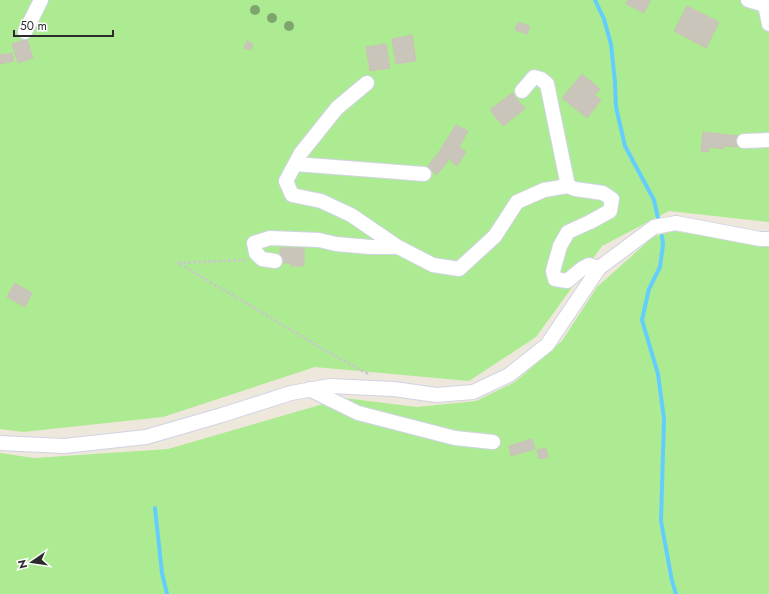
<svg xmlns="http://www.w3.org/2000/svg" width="769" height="594" viewBox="0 0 769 594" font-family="Jost,sans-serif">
  <rect width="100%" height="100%" fill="#eee7db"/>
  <path fill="#adeb92" d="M0 0H769V222L669 211 602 246 536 337 469 381 315 367 163 417 23 432 0 429Z
    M674 231 769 246V594H0V453L34 458 168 449 344 398 417 407 476 401 515 382 562 341 597 287 654 236Z"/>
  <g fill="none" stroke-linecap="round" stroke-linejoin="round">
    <path stroke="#63cefc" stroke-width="4" d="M595 0 604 19 611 44 615 82 616 107 625 146 654 200 658 218
      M662 236 663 245 660 267 649 289 642 320 658 374 664 419 661 521 672 581 676 594
      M155 508 162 573 167 594"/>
  </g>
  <path fill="#c9c5ba" stroke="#cac3b4" d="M628 0H651L644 13 626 4Z
    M687 6 719 22 706 48 674 31Z
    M518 22 530 26 527 34 515 30Z
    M412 35 416 61 396 64 392 39Z
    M27 39 33 58 18 63 12 44Z
    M247 41 253 44 251 50 244 48Z
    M386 44 390 68 370 71 366 47Z
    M12 53 14 61 0 64V55Z
    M582 74 600 89 595 95 601 100 587 118 562 98Z
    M512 93 525 109 503 126 490 110Z
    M456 125 468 131 459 147 466 152 457 166 449 159 443 168 436 175 428 166 439 152Z
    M703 132 738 136 737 147 724 146V149L709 147 708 152H701Z
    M280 248H304V266H291V263H281Z
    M15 283 32 293 25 307 7 297Z
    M532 439 535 449 511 456 509 446Z
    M546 448 548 457 539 459 537 450Z"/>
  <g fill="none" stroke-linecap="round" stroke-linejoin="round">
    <defs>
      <path id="minor" d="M748 0 765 5 769 3
        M765 5 769 24
        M25 32 41 0
        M367 83 337 108 301 153 286 181 292 195 321 201 351 215 398 247 433 265 459 269 495 236 517 202 544 190 568 186 575 189 603 193 612 199 610 211 590 222 568 232 560 246 553 271 555 279 567 281 583 268 589 265 599 268
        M522 91 534 77 541 79 547 84 568 186
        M744 141 769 140
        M295 164 424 174
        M275 261 262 259 256 253 254 243 270 238 319 240 336 244 370 247H398
        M309 389 358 413 455 438 493 442
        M0 443 64 446 146 437 222 415 291 393 330 386 394 389 436 395 473 392 509 375 547 345 599 268 654 227 676 223 760 239H769"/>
    </defs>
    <use href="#minor" stroke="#d0d3e5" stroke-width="16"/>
    <path stroke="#c8c8c8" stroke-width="2.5" stroke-dasharray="3 2" stroke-linecap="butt" d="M246 260 178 263 268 316 326 351 370 375"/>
    <use href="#minor" stroke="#fff" stroke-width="14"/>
  </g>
  <g fill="#7ea66c">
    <circle cx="255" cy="10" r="5"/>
    <circle cx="272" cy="18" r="5"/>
    <circle cx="289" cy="26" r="5"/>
  </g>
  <g transform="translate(32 562) rotate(257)" stroke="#ffffff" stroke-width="3" paint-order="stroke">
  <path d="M0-3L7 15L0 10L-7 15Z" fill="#2b2b2b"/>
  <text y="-6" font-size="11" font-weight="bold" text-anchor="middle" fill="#2b2b2b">N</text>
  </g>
  <path d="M14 30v6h99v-6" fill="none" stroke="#2b2b2b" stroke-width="2"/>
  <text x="20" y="30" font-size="12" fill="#2b2b2b" stroke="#ffffff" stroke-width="3" paint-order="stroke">50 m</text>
</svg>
